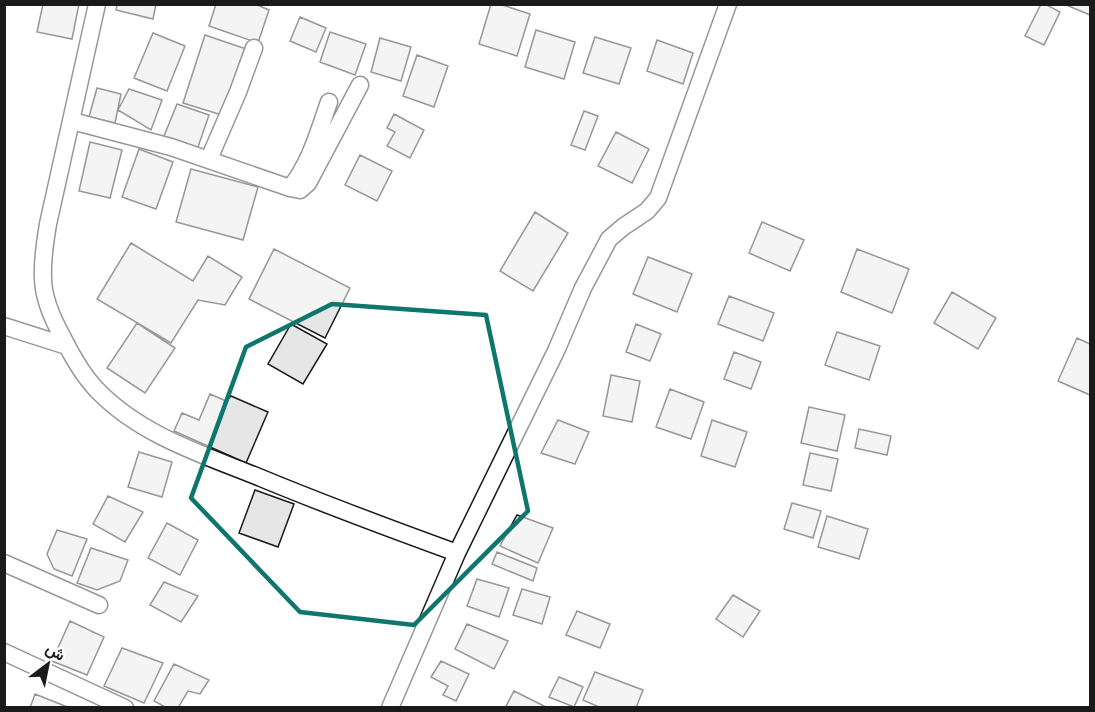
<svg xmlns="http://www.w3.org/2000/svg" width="1095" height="712" viewBox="0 0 1095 712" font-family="Roboto,Vazirmatn,sans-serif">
  <rect width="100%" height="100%" fill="#fff"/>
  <path fill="#e6e6e6" stroke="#1a1a1a" stroke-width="1.5" d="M43 4H79L72 39 37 32Z
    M117 4H156L153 19 116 10Z
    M216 4H255L269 10 258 43 209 26Z
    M491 4H499L530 14 517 56 479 44Z
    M1041 4H1045L1060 12 1044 45 1025 36Z
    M1064 4H1090V15Z
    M300 17 326 28 316 52 290 41Z
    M536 30 575 42 564 79 525 67Z
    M330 32 366 44 355 75 320 62Z
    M153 33 185 46 167 91 134 78Z
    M205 35 246 49 225 116 183 103Z
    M595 37 631 48 619 84 583 73Z
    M380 38 411 47 401 81 371 72Z
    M657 40 693 53 683 84 647 71Z
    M417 55 448 66 434 107 403 96Z
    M97 88 121 94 115 123 89 117Z
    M129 89 162 100 151 130 118 110Z
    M177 104 209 115 197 150 164 136Z
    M584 111 598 116 585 150 571 145Z
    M394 114 424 130 410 158 387 146 395 132 387 128Z
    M616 132 649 149 632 183 598 166Z
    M90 142 122 150 110 198 79 191Z
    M139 149 173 162 156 209 122 197Z
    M360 155 392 171 377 201 345 185Z
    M191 169 258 187 243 240 176 222Z
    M535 212 568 233 533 291 500 271Z
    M762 222 804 240 790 271 749 253Z
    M131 243 193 281 208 256 242 277 225 305 198 300 171 343 97 299Z
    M274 249 350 288 325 338 249 299Z
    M857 249 909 269 892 313 841 292Z
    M648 257 692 274 677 312 633 294Z
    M952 292 996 318 978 349 934 323Z
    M729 296 774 313 763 341 718 324Z
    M137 323 175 348 145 393 107 368Z
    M291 324 327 344 303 384 268 364Z
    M636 324 661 334 650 361 626 352Z
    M837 332 880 346 869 380 825 365Z
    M1077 338 1090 344V395L1058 381Z
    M734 352 761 362 751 389 724 379Z
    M611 375 640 381 632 422 603 416Z
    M670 389 704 402 691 439 656 427Z
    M210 394 226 401 231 396 268 412 246 463 174 431 182 413 199 420Z
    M809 407 845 415 837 451 801 443Z
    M558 420 589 432 575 464 541 453Z
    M712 420 747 432 735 467 701 456Z
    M859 429 891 436 887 455 855 448Z
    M139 452 172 462 162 497 128 487Z
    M810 453 838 459 831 491 803 485Z
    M255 490 294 504 278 547 239 533Z
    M108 496 143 512 125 542 93 524Z
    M792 503 821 511 813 538 784 529Z
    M517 515 553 528 538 563 500 546Z
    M827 516 868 529 859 559 818 547Z
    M167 523 198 540 180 575 148 558Z
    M57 530 87 539 72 576 54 569 47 554Z
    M91 548 128 560 120 581 97 590 77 583Z
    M497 552 537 568 533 581 492 564Z
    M477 579 509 588 499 617 467 606Z
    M164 582 198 596 181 622 150 605Z
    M522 589 550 597 542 624 513 615Z
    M733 595 760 611 743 637 716 619Z
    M577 611 610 624 600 648 566 635Z
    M70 621 104 637 87 675 52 661Z
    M467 624 508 641 494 669 455 649Z
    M122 648 163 663 144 703 104 686Z
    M441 661 469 674 456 701 443 695 448 686 431 677Z
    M174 664 209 680 200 694 188 691 178 708H167L154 701Z
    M595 672 643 690 636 708H601L583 700Z
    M559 677 583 687 574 707 549 697Z
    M514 691 548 708H505Z
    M35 694 70 708H30Z"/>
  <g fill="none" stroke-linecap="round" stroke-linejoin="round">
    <defs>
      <path id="minor" d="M97 4 48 224C45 242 42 260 43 278 43 299 53 320 63 338 72 356 84 377 98 391 142 436 204 455 261 478 326 505 391 529 457 553
        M72 121 171 147 290 188C310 164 319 130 329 102
        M209 159 238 92 254 48
        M290 188 300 190 308 183 360 85
        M4 326 67 346
        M4 563 99 605
        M4 652 125 708
        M390 708 457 553 556 351 583 288 609 239 623 227 647 211 658 198 728 4"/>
    </defs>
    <use href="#minor" stroke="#1a1a1a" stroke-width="19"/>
    <use href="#minor" stroke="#fff" stroke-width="16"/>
  </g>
  <path d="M0 0H1095V712H0ZM332 304 486 315 528 511 414 625 300 612 191 498 246 347Z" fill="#fff" fill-opacity=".55" fill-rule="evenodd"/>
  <path fill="none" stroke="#0f766e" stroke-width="4.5" stroke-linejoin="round" d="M332 304 486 315 528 511 414 625 300 612 191 498 246 347Z"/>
  <rect width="1095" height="712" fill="none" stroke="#1a1a1a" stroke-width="12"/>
  <g transform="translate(48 664) rotate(32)" stroke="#ffffff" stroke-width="4.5" paint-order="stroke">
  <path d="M0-4.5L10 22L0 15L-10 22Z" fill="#1a1a1a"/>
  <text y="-9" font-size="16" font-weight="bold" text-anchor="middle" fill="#1a1a1a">ش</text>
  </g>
</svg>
